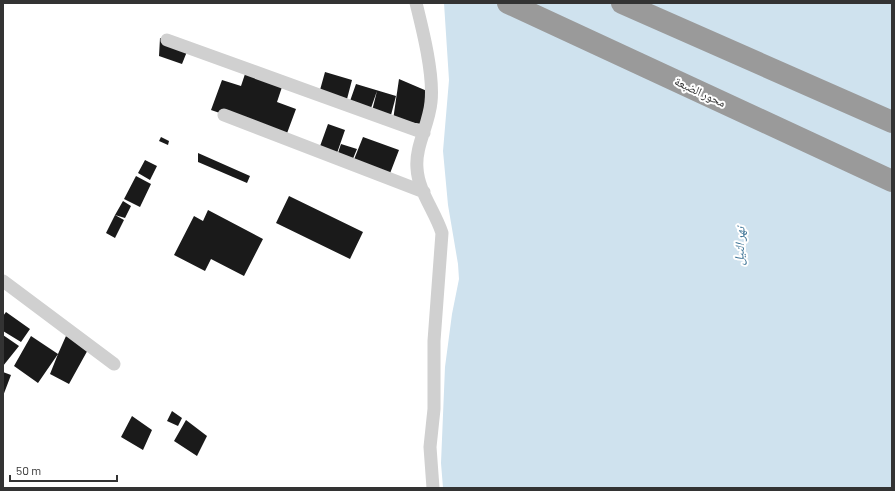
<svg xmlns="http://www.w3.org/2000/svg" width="895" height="491" viewBox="0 0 895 491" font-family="Barlow,'Noto Naskh Arabic',sans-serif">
  <rect width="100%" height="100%" fill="#fff"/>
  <path fill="#cfe2ee" d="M444 3H892V488H443L441 463 445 367 452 314 459 279 458 264 448 205 443 151 449 80Z"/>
  <path fill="#1a1a1a" d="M160 38 188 49 182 64 159 56Z
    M246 71 283 84 277 102 296 109 286 136 211 110 222 80 241 86Z
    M325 72 352 80 347 99 320 90Z
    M399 79 427 91 422 124 393 120Z
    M356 84 396 96 391 115 372 111 377 91 371 108 350 101Z
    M328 124 345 130 336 156 319 149Z
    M161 137 169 141 168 145 159 141Z
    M363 137 399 150 389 176 353 162Z
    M341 144 357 149 352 161 337 156Z
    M198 153 250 176 247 183 198 162Z
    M145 160 157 166 150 180 138 173Z
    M136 176 151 184 140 207 124 199Z
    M289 196 363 232 350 259 276 223Z
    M123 201 131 206 125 218 115 215Z
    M208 210 263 239 244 276 211 259 205 271 174 255 194 216 203 221Z
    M115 215 124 220 115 238 106 233Z
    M6 312 30 329 21 342 3 331V316Z
    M3 335 19 346 3 366Z
    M31 336 58 354 66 336 90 346 69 384 50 374 58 354 38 383 14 366Z
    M3 372 11 375 3 396Z
    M172 411 182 418 178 426 167 421Z
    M132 416 152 430 143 450 121 437Z
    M186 420 207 436 197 456 174 441Z"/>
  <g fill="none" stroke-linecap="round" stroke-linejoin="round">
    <path stroke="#d0d0d0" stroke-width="13" d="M416 3C423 31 434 75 431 102 429 125 415 146 417 168 418 191 435 211 442 233L434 341V409L430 447 433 488
      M167 40 424 133
      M224 115 424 192
      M3 281 114 364"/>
    <path stroke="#9a9a9a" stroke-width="22" d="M508 3 892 181
      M622 3 892 122"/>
  </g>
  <g text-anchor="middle" stroke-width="4" stroke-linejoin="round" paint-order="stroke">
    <g font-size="12" fill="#333" stroke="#fff">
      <text transform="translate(700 92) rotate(25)" y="4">محور الضبعة</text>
    </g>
    <g font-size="13" font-style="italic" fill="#3f7597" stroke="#fff">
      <text transform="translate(739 246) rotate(-88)" y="5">نهر النيل</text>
    </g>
  </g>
  <rect width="895" height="491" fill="none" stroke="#333333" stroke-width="8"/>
  <path d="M10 475v6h107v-6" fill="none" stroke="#333333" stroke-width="2"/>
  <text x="16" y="475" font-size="12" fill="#333333" stroke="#ffffff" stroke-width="3" paint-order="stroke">50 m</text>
</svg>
